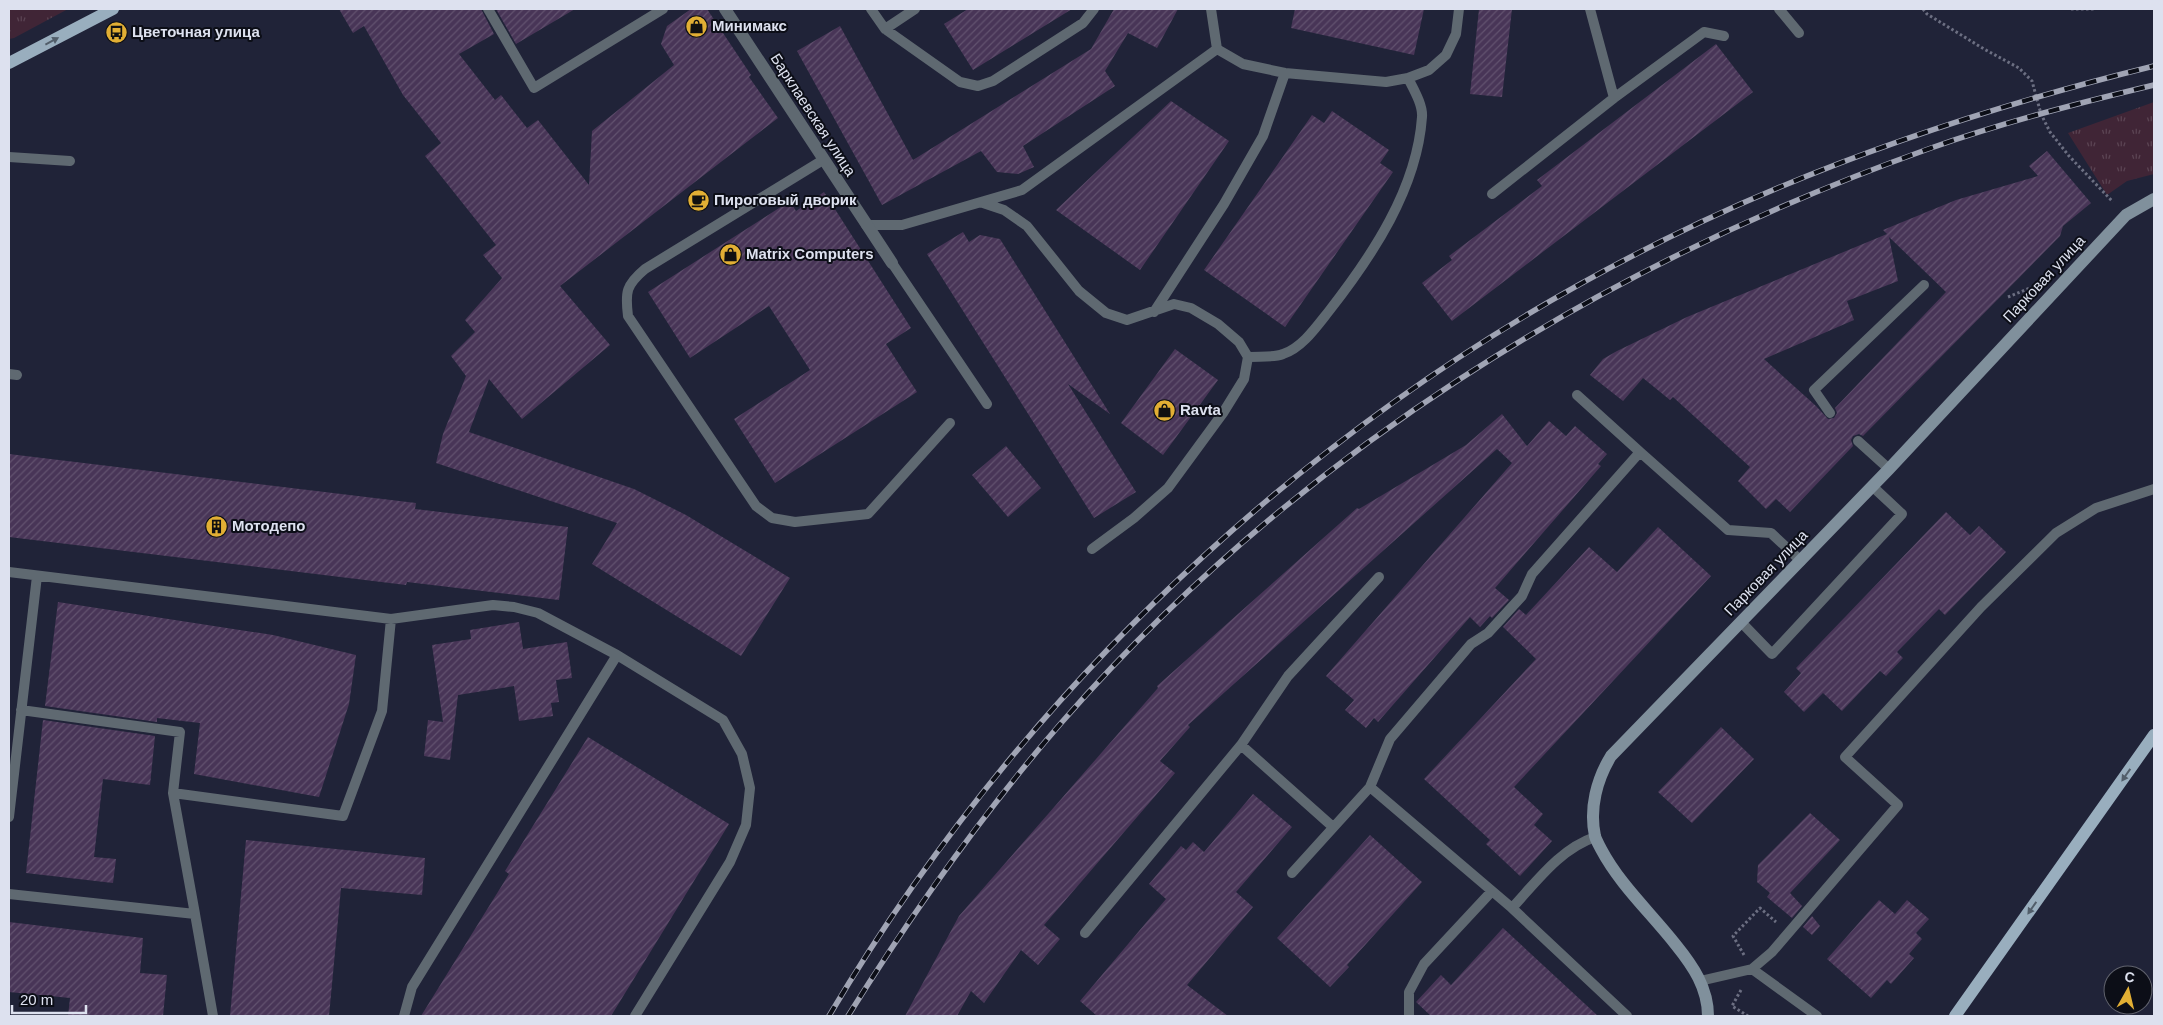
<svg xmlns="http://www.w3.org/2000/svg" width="2163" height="1025" viewBox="0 0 2163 1025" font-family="Helvetica,sans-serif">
  <defs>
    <pattern id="grass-tufts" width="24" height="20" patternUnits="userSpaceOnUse" patternTransform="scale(1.25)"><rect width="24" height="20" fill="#402536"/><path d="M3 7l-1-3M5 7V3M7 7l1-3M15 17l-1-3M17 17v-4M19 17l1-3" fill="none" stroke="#5b4453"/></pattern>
    <pattern id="building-hatch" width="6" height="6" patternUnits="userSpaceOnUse" patternTransform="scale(1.25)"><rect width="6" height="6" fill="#483557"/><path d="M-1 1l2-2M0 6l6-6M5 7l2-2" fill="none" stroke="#62526f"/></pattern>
  </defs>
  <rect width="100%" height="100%" fill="#202338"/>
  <path fill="url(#grass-tufts)" d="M9 9H68L14 38 9 39Z
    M2154 102V174L2127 181 2107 195 2068 133Z"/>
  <path fill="url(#building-hatch)" fill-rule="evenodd" d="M339 9H481L494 34 459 54 495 100 501 95 527 128 538 120 589 185 592 131 674 65 661 44 667 26 691 9H707L751 75 749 77 778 118 560 286 610 345 522 419 489 379 469 432 634 489 686 515 790 578 741 656 592 564 617 523 436 463 443 434 466 376 451 356 475 332 465 320 502 278 483 255 496 245 425 156 441 143 403 95 364 26 353 33Z
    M496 9H575L516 44Z
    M968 9H1072L973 70 944 24Z
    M1114 9H1178L1157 48 1128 33 1105 71 1115 86 1023 146 1034 167 1018 174 997 172 981 151 882 205 797 51 840 26 913 160 1091 49Z
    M1295 9H1424L1414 55 1291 28Z
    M1479 9H1512L1502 97 1470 94Z
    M1716 44 1753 92 1452 321 1422 283 1452 260 1449 256 1542 186 1537 180Z
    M1171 101 1229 141 1140 270 1056 210Z
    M1332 111 1389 150 1380 163 1393 172 1285 327 1204 270 1312 115 1324 123Z
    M2047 151 2091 203 2063 226 2060 236 1863 436 1859 434 1853 436 1851 440 1853 446 1790 512 1776 499 1766 509 1738 481 1750 467 1673 397 1670 400 1643 378 1623 401 1590 375 1603 359 1617 351 1687 317 1887 234 1883 230 1956 200 2038 176 2029 166ZM1889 237 1946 292 1835 408 1837 413 1834 418 1828 419 1816 406 1764 359 1854 320 1847 301 1898 281Z
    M824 192 911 328 886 344 917 392 775 483 734 419 810 370 769 306 690 358 648 292 790 201 796 211Z
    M963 232 969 242 980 235 1000 239 1110 414 1068 384 1136 492 1094 518 927 254Z
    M1175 349 1218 380 1163 455 1121 423Z
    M1502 414 1527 446 1549 421 1566 436 1575 426 1607 454 1598 464 1601 466 1495 588 1509 600 1492 618 1490 616 1480 627 1470 617 1378 722 1374 718 1366 728 1345 710 1354 700 1326 676 1512 463 1497 449 1188 725 1190 727 1160 761 1175 773 1044 925 1060 939 1038 965 1021 950 984 1003 971 991 957 1016H905L959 916 1158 688 1157 686 1357 508 1359 509 1466 445Z
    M1006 446 1041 488 1008 517 972 475Z
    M9 454 416 503 415 509 568 527 559 600 407 582 406 585 9 537Z
    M1946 512 1970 535 1979 526 2006 552 1945 615 1939 609 1897 652 1903 658 1886 676 1880 671 1842 711 1823 693 1804 712 1784 692 1801 673 1796 668Z
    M1658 527 1711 576 1514 787 1543 814 1534 825 1552 841 1520 876 1486 844 1490 840 1424 779 1536 659 1503 627 1519 609 1526 615 1589 547 1617 572Z
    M58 602 273 635 356 655 349 704 319 797 194 774 200 723 157 718V722L45 706Z
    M519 622 523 649 567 642 572 678 556 680 559 702 551 703 553 716 519 721 514 686 458 695 450 760 424 756 428 720 443 722 432 645 471 639 470 630Z
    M43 720 155 736 150 785 103 779 94 857 116 859 113 883 26 873Z
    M1721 727 1754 759 1692 823 1658 792Z
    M588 737 729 824 611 1016H421L509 874 505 871Z
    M1253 794 1292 827 1236 892 1253 907 1187 985 1228 1016H1097L1080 1001 1166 899 1149 884 1181 846 1186 850 1193 842 1204 852Z
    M1810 813 1840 840 1790 893 1802 906 1792 918 1767 897 1770 893 1757 882 1758 865Z
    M1370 835 1422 882 1347 965 1349 967 1330 987 1277 938Z
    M246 840 425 858 422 895 341 888 329 1016H230Z
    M1879 900 1895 914 1907 900 1929 919 1916 933 1922 939 1909 954 1914 958 1891 984 1887 980 1871 998 1827 959Z
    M1812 916 1820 926 1812 935 1803 927Z
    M9 922 143 938 140 973 167 975 163 1016H68L70 998 9 992Z
    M1503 928 1598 1016H1431L1416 1002 1441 975 1451 985Z"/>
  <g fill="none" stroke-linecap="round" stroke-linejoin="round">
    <path stroke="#6c6f82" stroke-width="3" stroke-dasharray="2.5 2.5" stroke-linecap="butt" d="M1923 9 1927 14 1984 49 2019 68 2032 81 2041 114 2050 132 2069 156 2113 202
      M2071 9H2094
      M2008 297 2030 288
      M1744 955 1733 936 1760 908 1776 922
      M1741 990 1732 1006 1748 1016"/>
    <path stroke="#5f6971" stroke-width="10" d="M488 9 534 88 663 9
      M871 9 885 29 960 82 978 86 993 81 1083 23 1094 9
      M1211 9 1217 49
      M1590 9 1614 98
      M1779 9 1799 33
      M885 29 915 9
      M1217 49 1243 64 1285 73 1386 82 1408 78 1429 70 1446 55 1456 34 1459 9
      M9 157 70 161
      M823 160 645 269C626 285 625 292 628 316L756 506 772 518 795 522 868 514 950 423
      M1492 194 1614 98 1704 32 1724 36
      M983 203 1004 210 1027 226 1079 291 1106 313 1127 320 1174 304 1191 308 1218 324 1239 342 1248 357 1244 379 1223 413 1168 488 1134 518 1092 549
      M866 225H902L1022 190 1217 49
      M892 263 987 404
      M1154 312 1224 204 1263 136 1285 73
      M1248 357C1259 356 1273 358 1283 354 1302 348 1317 326 1329 311 1372 256 1417 189 1422 117 1423 105 1414 90 1408 78
      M9 374 17 375
      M1830 413 1814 390 1924 285
      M1858 441 1889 469
      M1640 452 1728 530 1771 533 1801 561
      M9 572 391 619 493 605 514 607 538 613 617 655 723 720 742 754 750 788 746 825 730 862 635 1016
      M1741 622 1772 654 1902 514 1872 486
      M21 710 180 732 173 793 195 914
      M1241 745 1288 676 1379 577
      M1370 787 1390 739 1471 644 1488 633 1522 596 1532 574 1640 452 1577 395
      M173 793 343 816 382 711 391 619
      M9 817 37 576
      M1292 873 1370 787 1512 908C1537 881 1560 849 1595 837
      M9 894 195 914 213 1016
      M1512 908 1627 1016
      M1085 933 1241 745 1333 827
      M1752 969 1817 1016
      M1700 981 1752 969 1772 952 1898 805 1845 757 1981 607 2056 533 2096 508 2154 489
      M404 1016 412 987 617 655
      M1409 1016V992L1424 964 1492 891"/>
    <path stroke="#5f6971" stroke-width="12" d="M725 9 892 263"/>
    <path stroke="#80909c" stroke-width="12" d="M1708 1016C1708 988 1693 966 1676 945 1651 913 1620 885 1601 849 1599 845 1596 840 1595 836 1589 808 1597 779 1611 756L1889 469 2126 215 2154 199"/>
    <path stroke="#99aebe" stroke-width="12" d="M9 63 113 9
      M1955 1016 2154 735"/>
    <defs>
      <path id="rail" d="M829 1016C1032 673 1340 392 1701 222 1846 154 1999 104 2154 66
        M848 1016C912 913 982 814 1062 722 1296 455 1599 266 1931 148 2004 122 2079 103 2154 85"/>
    </defs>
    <use href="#rail" stroke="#a0a4b4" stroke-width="5.5"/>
    <use href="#rail" stroke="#0c0e17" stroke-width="4" stroke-dasharray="11" stroke-linecap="butt"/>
  </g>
  <defs><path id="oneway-solid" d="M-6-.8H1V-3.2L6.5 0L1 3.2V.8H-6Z" transform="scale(1.25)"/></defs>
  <g fill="#525e6a">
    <use href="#oneway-solid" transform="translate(52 41) rotate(-28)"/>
    <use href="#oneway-solid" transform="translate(2126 775) rotate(125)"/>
    <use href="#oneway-solid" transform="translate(2032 908) rotate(125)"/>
  </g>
  <defs>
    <symbol id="shop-disc" viewBox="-11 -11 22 22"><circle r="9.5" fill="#e2af34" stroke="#0c0e17"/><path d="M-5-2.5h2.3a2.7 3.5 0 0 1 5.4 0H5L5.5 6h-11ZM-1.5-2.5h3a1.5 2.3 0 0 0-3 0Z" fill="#111"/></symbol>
    <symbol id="bus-disc" viewBox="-11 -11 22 22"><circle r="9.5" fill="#e2af34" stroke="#0c0e17"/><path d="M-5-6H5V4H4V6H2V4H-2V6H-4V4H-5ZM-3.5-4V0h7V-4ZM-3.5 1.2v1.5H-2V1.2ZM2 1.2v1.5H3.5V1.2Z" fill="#111"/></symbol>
    <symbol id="cafe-disc" viewBox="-11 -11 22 22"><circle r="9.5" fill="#e2af34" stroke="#0c0e17"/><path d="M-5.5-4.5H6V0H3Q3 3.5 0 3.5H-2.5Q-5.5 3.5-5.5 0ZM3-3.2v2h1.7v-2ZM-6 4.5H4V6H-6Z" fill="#111"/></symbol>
    <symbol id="building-disc" viewBox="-11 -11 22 22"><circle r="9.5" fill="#e2af34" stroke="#0c0e17"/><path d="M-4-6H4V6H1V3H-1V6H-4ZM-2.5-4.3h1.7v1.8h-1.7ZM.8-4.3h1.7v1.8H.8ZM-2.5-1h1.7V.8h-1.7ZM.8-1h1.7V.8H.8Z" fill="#111"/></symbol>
  </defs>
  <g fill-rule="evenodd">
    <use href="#shop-disc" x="684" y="14" width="25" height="25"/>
    <use href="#bus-disc" x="104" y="20" width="25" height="25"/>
    <use href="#cafe-disc" x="686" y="188" width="25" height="25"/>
    <use href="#shop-disc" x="718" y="242" width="25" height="25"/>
    <use href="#shop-disc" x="1152" y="398" width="25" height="25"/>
    <use href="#building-disc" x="204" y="514" width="25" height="25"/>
  </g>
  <g text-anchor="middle" stroke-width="4" stroke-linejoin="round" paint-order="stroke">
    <g font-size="15" font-weight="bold" fill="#dde1ef" stroke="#0c0e17" text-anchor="start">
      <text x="712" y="31">Минимакс</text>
      <text x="132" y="37">Цветочная улица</text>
      <text x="714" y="205">Пироговый дворик</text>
      <text x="746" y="259">Matrix Computers</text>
      <text x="1180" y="415">Ravta</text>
      <text x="232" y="531">Мотодепо</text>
    </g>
    <g font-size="15" fill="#dde1ef" stroke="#0c0e17">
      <text transform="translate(813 115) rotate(57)" y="5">Барклаевская улица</text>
      <text transform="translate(2044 279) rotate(-47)" y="5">Парковая улица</text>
      <text transform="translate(1766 573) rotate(-46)" y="5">Парковая улица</text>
    </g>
  </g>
  <rect width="2163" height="1025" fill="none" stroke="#dde1ef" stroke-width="20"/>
  <g transform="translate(2128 990) rotate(8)"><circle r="24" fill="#0c0e17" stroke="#60626d"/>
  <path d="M0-4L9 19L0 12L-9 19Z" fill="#e2af34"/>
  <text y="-8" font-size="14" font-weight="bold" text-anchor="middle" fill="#dde1ef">С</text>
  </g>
  <path d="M12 1005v8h74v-8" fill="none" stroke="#dde1ef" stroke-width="2.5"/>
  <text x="20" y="1005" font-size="15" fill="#dde1ef" stroke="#0c0e17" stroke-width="4" paint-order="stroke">20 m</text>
</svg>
